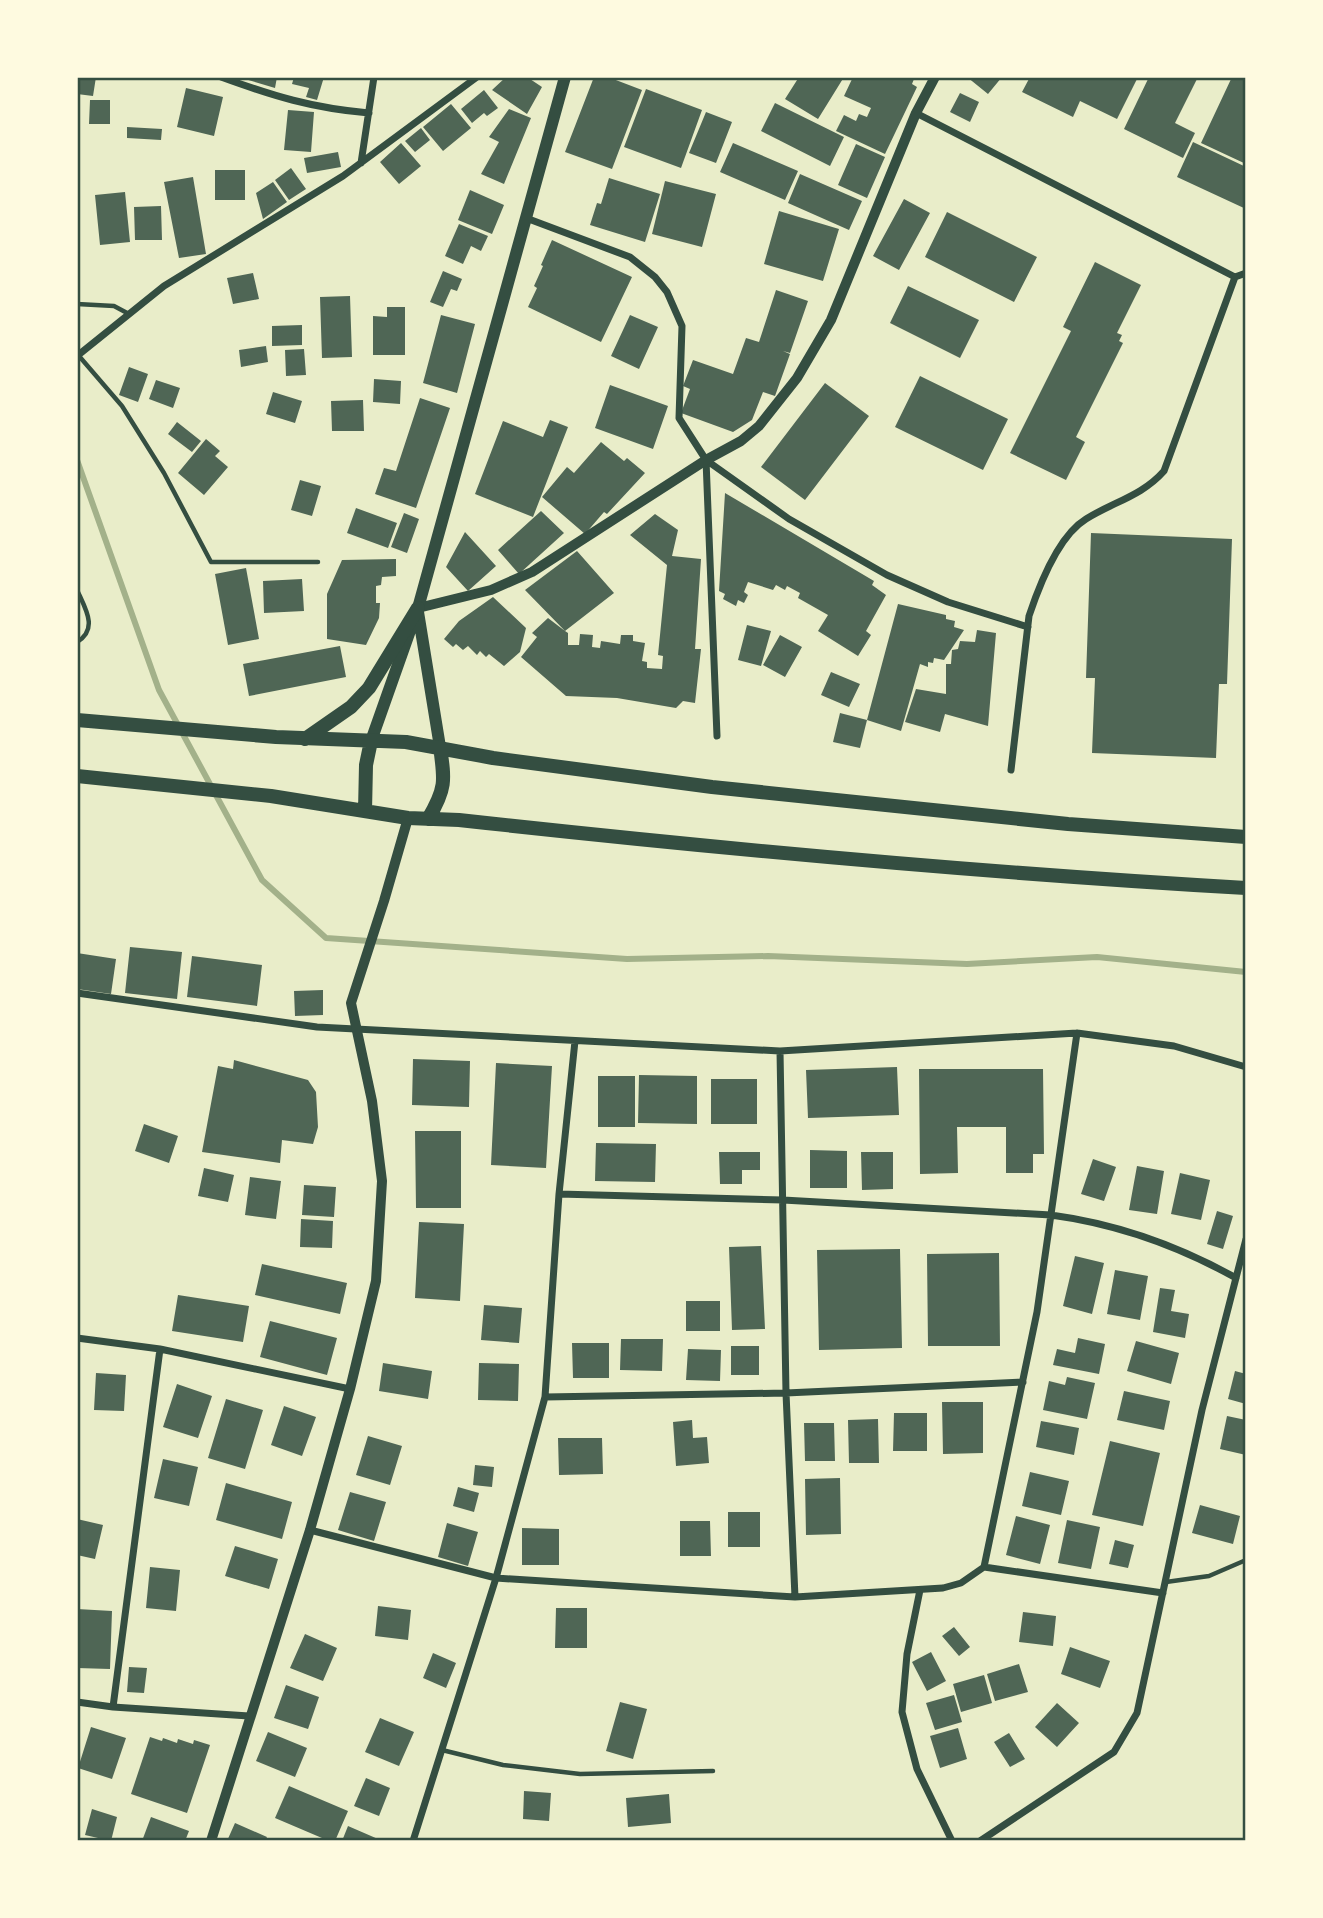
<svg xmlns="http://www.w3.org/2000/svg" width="1323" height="1918" viewBox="0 0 1323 1918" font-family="'Golos Text',sans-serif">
  <rect width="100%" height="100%" fill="#e9edc9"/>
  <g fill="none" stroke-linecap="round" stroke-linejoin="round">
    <path stroke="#a3b18a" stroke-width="6" d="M77 460 159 690 262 880 326 938 627 959 768 956 967 964 1097 957 1246 972"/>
  </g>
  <path fill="#4f6655" d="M77 77H96L93 96 77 94Z
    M238 77H277L275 88Z
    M294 77H324L317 100 306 97 309 88 292 84Z
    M506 77H527L542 87 527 114 492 90Z
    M594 77H608L642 90 612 169 565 152Z
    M799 77H844L818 119 785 99Z
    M853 77H910L914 79 912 84 917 87 885 154 836 131 844 115 856 121 859 114 867 117 871 108 844 96Z
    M967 77H1002L988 94Z
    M1030 77H1138L1117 119 1080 101 1073 117 1022 92Z
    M1149 77H1198L1175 123 1195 133 1183 158 1124 129Z
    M1232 77H1246V164L1201 143Z
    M186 88 223 97 214 136 177 127Z
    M646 89 702 110 681 168 624 147Z
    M484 90 498 108 487 116 484 113 472 123 461 109Z
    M960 93 979 102 970 122 950 112Z
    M90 100H110V124H89Z
    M775 103 844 137 830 166 761 131Z
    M451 104 471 128 443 151 423 127Z
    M509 109 531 118 504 184 481 174 499 142 489 137Z
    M288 110 314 112 311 152 284 150Z
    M706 112 732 122 716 163 689 153Z
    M127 127 162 129 161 140 127 138Z
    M421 128 430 140 415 152 405 141Z
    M1193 142 1246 167V209L1177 177Z
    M401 143 421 166 399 184 380 162Z
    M733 143 798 171 785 200 720 172Z
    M856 144 885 157 867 198 838 185Z
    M338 152 341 167 307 173 304 158Z
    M291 168 306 189 289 200 275 180Z
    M215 170H245V200H215Z
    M800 174 862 201 849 230 788 203Z
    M193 177 206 254 179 258 164 182Z
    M609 178 660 194 645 242 590 225 597 203 601 204Z
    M665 181 716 194 702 247 652 234Z
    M273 182 287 202 263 219 256 193Z
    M470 190 504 205 492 234 458 220Z
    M125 192 130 242 100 245 95 195Z
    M904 199 930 213 899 270 873 256Z
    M161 206 162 240H135L134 207Z
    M779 211 839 229 823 281 764 264Z
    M947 212 1037 257 1014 302 925 257Z
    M459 224 488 236 481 251 471 246 463 264 445 256Z
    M552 240 632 277 601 342 528 307 537 288 534 286 543 266 541 265Z
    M1095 262 1141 285 1117 333 1122 335 1119 341 1123 343 1076 437 1085 442 1066 480 1010 453 1071 331 1063 327Z
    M443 271 462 279 457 291 451 289 443 307 430 302Z
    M253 273 259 299 233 304 227 278Z
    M908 286 979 320 960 358 890 323Z
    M776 290 808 301 790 353 783 351 790 354 775 396 763 392 752 420 733 432 681 413 690 389 683 386 693 360 733 374 746 338 759 342Z
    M350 296 352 357 322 358 320 297Z
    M387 307H405V355H373V316L387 317Z
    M441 315 475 324 457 393 423 383Z
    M630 315 658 327 639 369 611 356Z
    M302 325V345L272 346V326Z
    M266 346 268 362 241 367 239 350Z
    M304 349 306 375 286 376 285 350Z
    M129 367 148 374 138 402 119 395Z
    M920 376 1008 419 983 470 895 427Z
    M374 379 401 381 400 404 373 402Z
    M156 380 180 388 173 408 149 399Z
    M825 383 869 416 805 500 761 467Z
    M610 385 668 406 653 449 595 428Z
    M273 392 302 401 295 423 266 414Z
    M420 398 450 408 416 508 375 494 384 468 396 471Z
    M363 400 364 431H332L331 401Z
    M550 420 568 427 533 517 475 494 503 421 543 437Z
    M177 422 201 441 192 452 168 434Z
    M206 439 220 451 215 456 228 467 204 495 178 473Z
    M601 442 624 461 627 458 645 473 607 514 604 512 585 534 542 497 567 467 574 473Z
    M300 480 321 486 312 516 291 510Z
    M725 493 874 581 872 585 886 595 866 631 871 635 858 656 818 631 828 615 798 598 800 593 787 586 785 590 776 585 773 590 748 582 744 592 748 595 744 603 738 600 736 606 723 599 725 594 719 591Z
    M356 508 397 523 388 548 347 533Z
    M541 511 564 533 519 574 498 550Z
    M404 513 419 519 407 553 391 547Z
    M655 514 678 530 672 556 701 559 695 649H701L695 703 683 701 676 708 617 698 566 696 521 657 537 637 532 633 548 618 565 631 525 590 577 551 614 593 565 631 568 633V645H579L580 634 593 635 592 647 600 648 601 641 620 644 621 635H633V641L645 643 642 661 647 662V668L662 669 663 656 658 655 667 565 630 535Z
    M465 532 496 566 468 591 446 567Z
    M1091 533 1232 539 1227 684H1219L1216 758 1092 753 1095 678H1086Z
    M396 559V576L382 577 381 585 376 586V603H380L379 618 366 645 327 639V594L342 560Z
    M246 568 259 639 228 645 215 574Z
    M302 579 304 611 264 613 263 581Z
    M493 597 526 628 520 652 504 666 489 654 486 657 480 651 477 655 468 646 463 650 456 644 453 647 444 639 459 621Z
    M898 604 946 615V619L955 621 954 627 964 630 944 660 934 658 933 663 928 662V667L920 664 901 731 867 720 860 748 833 742 840 713 867 720Z
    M747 625 771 631 761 666 738 660Z
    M977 630 996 633 988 726 945 714 940 732 905 722 916 689 946 694V664H951L952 650 958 649 960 641 975 642Z
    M780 635 802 647 785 677 763 665Z
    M340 646 346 677 249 696 243 664Z
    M831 672 860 684 849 707 821 695Z
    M130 947 182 952 177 999 125 993Z
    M77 953 116 959 111 994 77 989Z
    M192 956 262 965 257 1006 187 997Z
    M323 990V1015L295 1016 294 991Z
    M413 1059 470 1061 469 1107 412 1105Z
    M234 1060 308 1080 316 1092 318 1127 313 1144 282 1140 280 1163 202 1152 218 1066 233 1069Z
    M496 1063 552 1066 546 1168 491 1165Z
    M897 1067 899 1115 808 1118 806 1070Z
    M919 1069H1043L1044 1154H1033V1173H1006V1127H957L958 1173 920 1174Z
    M639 1075 697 1076V1124L638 1123Z
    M598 1076H635V1127H598Z
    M711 1079H757V1124H711Z
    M144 1124 178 1136 169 1163 135 1151Z
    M415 1131H461V1208H416Z
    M596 1143 656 1144 655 1182 595 1181Z
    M810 1150 847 1151V1188H810Z
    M719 1152H760V1170H742V1184H720Z
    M861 1152H893V1189L862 1190Z
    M1093 1159 1116 1167 1104 1201 1081 1194Z
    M1137 1166 1164 1171 1157 1214 1129 1210Z
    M204 1168 234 1175 228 1202 198 1196Z
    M1180 1173 1210 1180 1201 1220 1171 1214Z
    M250 1177 281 1181 276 1219 245 1215Z
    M304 1185 336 1187 334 1217 302 1215Z
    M1217 1211 1233 1216 1223 1249 1207 1244Z
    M301 1219 333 1221 332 1248 300 1247Z
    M419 1222 464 1224 460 1301 415 1298Z
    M761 1246 765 1329 732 1330 729 1247Z
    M900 1249 902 1348 819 1350 817 1250Z
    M999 1253 1000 1346H928L927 1254Z
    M1075 1256 1104 1263 1092 1314 1063 1306Z
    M262 1264 347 1283 340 1314 255 1295Z
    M1115 1270 1148 1276 1140 1320 1107 1314Z
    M1160 1288 1175 1290 1171 1311 1189 1314 1185 1338 1153 1332Z
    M178 1295 249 1306 243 1342 172 1331Z
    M686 1301H720V1331H686Z
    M484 1305 522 1308 519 1343 481 1340Z
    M270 1321 337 1338 327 1375 260 1357Z
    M1078 1338 1105 1344 1099 1374 1053 1365 1057 1349 1075 1353Z
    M621 1339H663L662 1371 620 1370Z
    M1136 1341 1179 1353 1171 1384 1127 1371Z
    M572 1343H609V1378H573Z
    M731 1346H759V1375H731Z
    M688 1349 721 1350 720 1381 686 1380Z
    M383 1363 432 1371 428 1399 379 1391Z
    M479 1363 519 1364 518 1401 478 1400Z
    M1235 1371 1246 1374V1404L1228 1399Z
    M96 1373 126 1375 124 1411 94 1410Z
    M1067 1377 1095 1383 1087 1419 1043 1410 1049 1381 1065 1385Z
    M177 1384 212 1396 198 1438 163 1427Z
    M1124 1391 1170 1401 1164 1430 1117 1420Z
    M226 1399 263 1410 245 1469 208 1458Z
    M942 1402H983V1453L943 1454Z
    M284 1406 316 1417 302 1456 271 1445Z
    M894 1413H927V1451H893Z
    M1227 1416 1246 1420V1455L1220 1449Z
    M878 1419 879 1463H849L848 1420Z
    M692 1420 693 1438 707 1437 709 1463 676 1466 673 1422Z
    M1041 1421 1079 1428 1074 1455 1036 1447Z
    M804 1423H834L835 1461H805Z
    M368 1436 402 1446 390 1485 356 1475Z
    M558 1438H602L603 1474 559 1475Z
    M1110 1441 1160 1453 1143 1526 1092 1515Z
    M163 1459 198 1467 189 1506 154 1498Z
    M475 1465 494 1467 492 1487 473 1485Z
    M1030 1472 1069 1481 1061 1515 1022 1506Z
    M840 1478 841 1534 806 1535 805 1479Z
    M226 1483 292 1502 282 1539 216 1520Z
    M458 1487 479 1493 474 1512 453 1506Z
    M350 1492 386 1502 374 1541 338 1530Z
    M1200 1505 1240 1516 1233 1544 1192 1533Z
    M728 1512H760V1547H728Z
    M1016 1516 1050 1525 1040 1564 1006 1555Z
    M77 1519 103 1525 95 1559 77 1555Z
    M1067 1520 1100 1527 1091 1569 1058 1563Z
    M680 1521H710L711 1556H680Z
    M447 1523 478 1532 468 1566 438 1557Z
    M522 1528 559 1529V1565H522Z
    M1115 1540 1134 1545 1128 1568 1109 1564Z
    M235 1546 278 1559 269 1589 225 1576Z
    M150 1567 180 1570 176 1611 146 1608Z
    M378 1606 411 1610 408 1640 375 1636Z
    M556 1608H587V1648H555Z
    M77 1609 112 1611 110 1669 77 1668Z
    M1023 1612 1056 1616 1053 1646 1019 1642Z
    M954 1627 970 1647 959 1656 942 1636Z
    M305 1634 337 1648 323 1681 290 1668Z
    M1070 1647 1110 1661 1100 1688 1061 1674Z
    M931 1652 946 1681 927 1691 912 1662Z
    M433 1653 456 1663 446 1688 423 1678Z
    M1019 1664 1028 1692 995 1701 987 1674Z
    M129 1667 147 1668 144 1693 127 1692Z
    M984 1675 992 1703 961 1712 953 1684Z
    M286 1685 319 1697 308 1729 274 1718Z
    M954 1695 962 1722 935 1730 926 1703Z
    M620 1702 647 1709 633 1759 606 1751Z
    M1057 1703 1079 1723 1057 1747 1035 1727Z
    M380 1718 414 1732 399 1766 365 1752Z
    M91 1727 126 1738 112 1779 78 1768Z
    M958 1728 967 1759 940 1768 930 1736Z
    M268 1732 307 1748 295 1777 256 1761Z
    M1009 1733 1025 1759 1010 1767 994 1742Z
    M150 1737 162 1741 163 1738 177 1743 178 1739 193 1744 194 1740 210 1745 187 1813 131 1794Z
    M366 1778 390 1788 379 1816 354 1806Z
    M289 1786 348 1811 335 1841H329L275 1818Z
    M524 1791 551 1793 549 1821 523 1819Z
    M669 1794 671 1823 628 1827 626 1798Z
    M92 1809 117 1817 111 1841 85 1835Z
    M151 1817 189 1831 185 1841H142Z
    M235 1823 267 1837 265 1841H227Z
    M348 1826 378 1839 377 1841H342Z"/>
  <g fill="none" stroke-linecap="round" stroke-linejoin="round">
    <path stroke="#344e41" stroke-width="4.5" d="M77 304 114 306 129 314
      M79 356 122 406 164 473 211 562H318
      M77 590C85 608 99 629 77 642
      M1166 1582 1209 1576 1246 1560
      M442 1750 503 1765 580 1774 713 1771"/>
    <path stroke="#344e41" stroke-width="7" d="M221 77C273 96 312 108 369 113
      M916 113 1235 277
      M361 163 374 77
      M526 218 630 257 655 277 667 292 682 326 679 418 706 460 789 519 887 575 948 602 1028 627
      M77 356 164 286 343 176 477 77
      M706 460 717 736
      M1011 770 1029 616C1039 586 1058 536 1086 519 1113 502 1142 496 1164 471L1235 277 1246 273
      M77 993 317 1027 780 1051 1077 1033 1174 1046 1246 1067
      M780 1051 786 1393 795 1597
      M559 1194 783 1200 1051 1215C1118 1224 1177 1245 1236 1278
      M77 1338 160 1349 350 1389
      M545 1397 786 1393 1023 1382
      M310 1530 496 1578 795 1597 943 1588 961 1583 984 1567 1163 1593
      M984 1567 1037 1312 1077 1033
      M920 1590 907 1654 902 1712 917 1769 952 1841
      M77 1702 113 1707 249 1716
      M113 1707 160 1349
      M413 1841 496 1578 545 1397 559 1194 575 1041
      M980 1841 1114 1752 1137 1713 1202 1410 1246 1239"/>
    <path stroke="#344e41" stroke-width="10" d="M418 608 491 590 532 572 706 460 741 441 759 426 797 378 831 320 916 113 935 77
      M211 1841 310 1530 350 1389 376 1281 382 1181 372 1101 351 1003 384 901 408 818"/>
    <path stroke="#344e41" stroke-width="12" d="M418 612 440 747
      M371 741 418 608 565 77"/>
    <path stroke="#344e41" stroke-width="14" d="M77 720 276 737 406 742 493 758 712 787 1068 824 1246 837
      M305 739 351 707 369 688 418 608
      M77 776 271 796 408 818 459 820C721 849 983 873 1246 888
      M365 811 366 765 371 741
      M428 819C446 789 445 781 440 747"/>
  </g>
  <rect width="1323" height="1918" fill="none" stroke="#fefae0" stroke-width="158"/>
  <rect x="79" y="79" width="1165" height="1760" fill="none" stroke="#344e41" stroke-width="2.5"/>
</svg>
